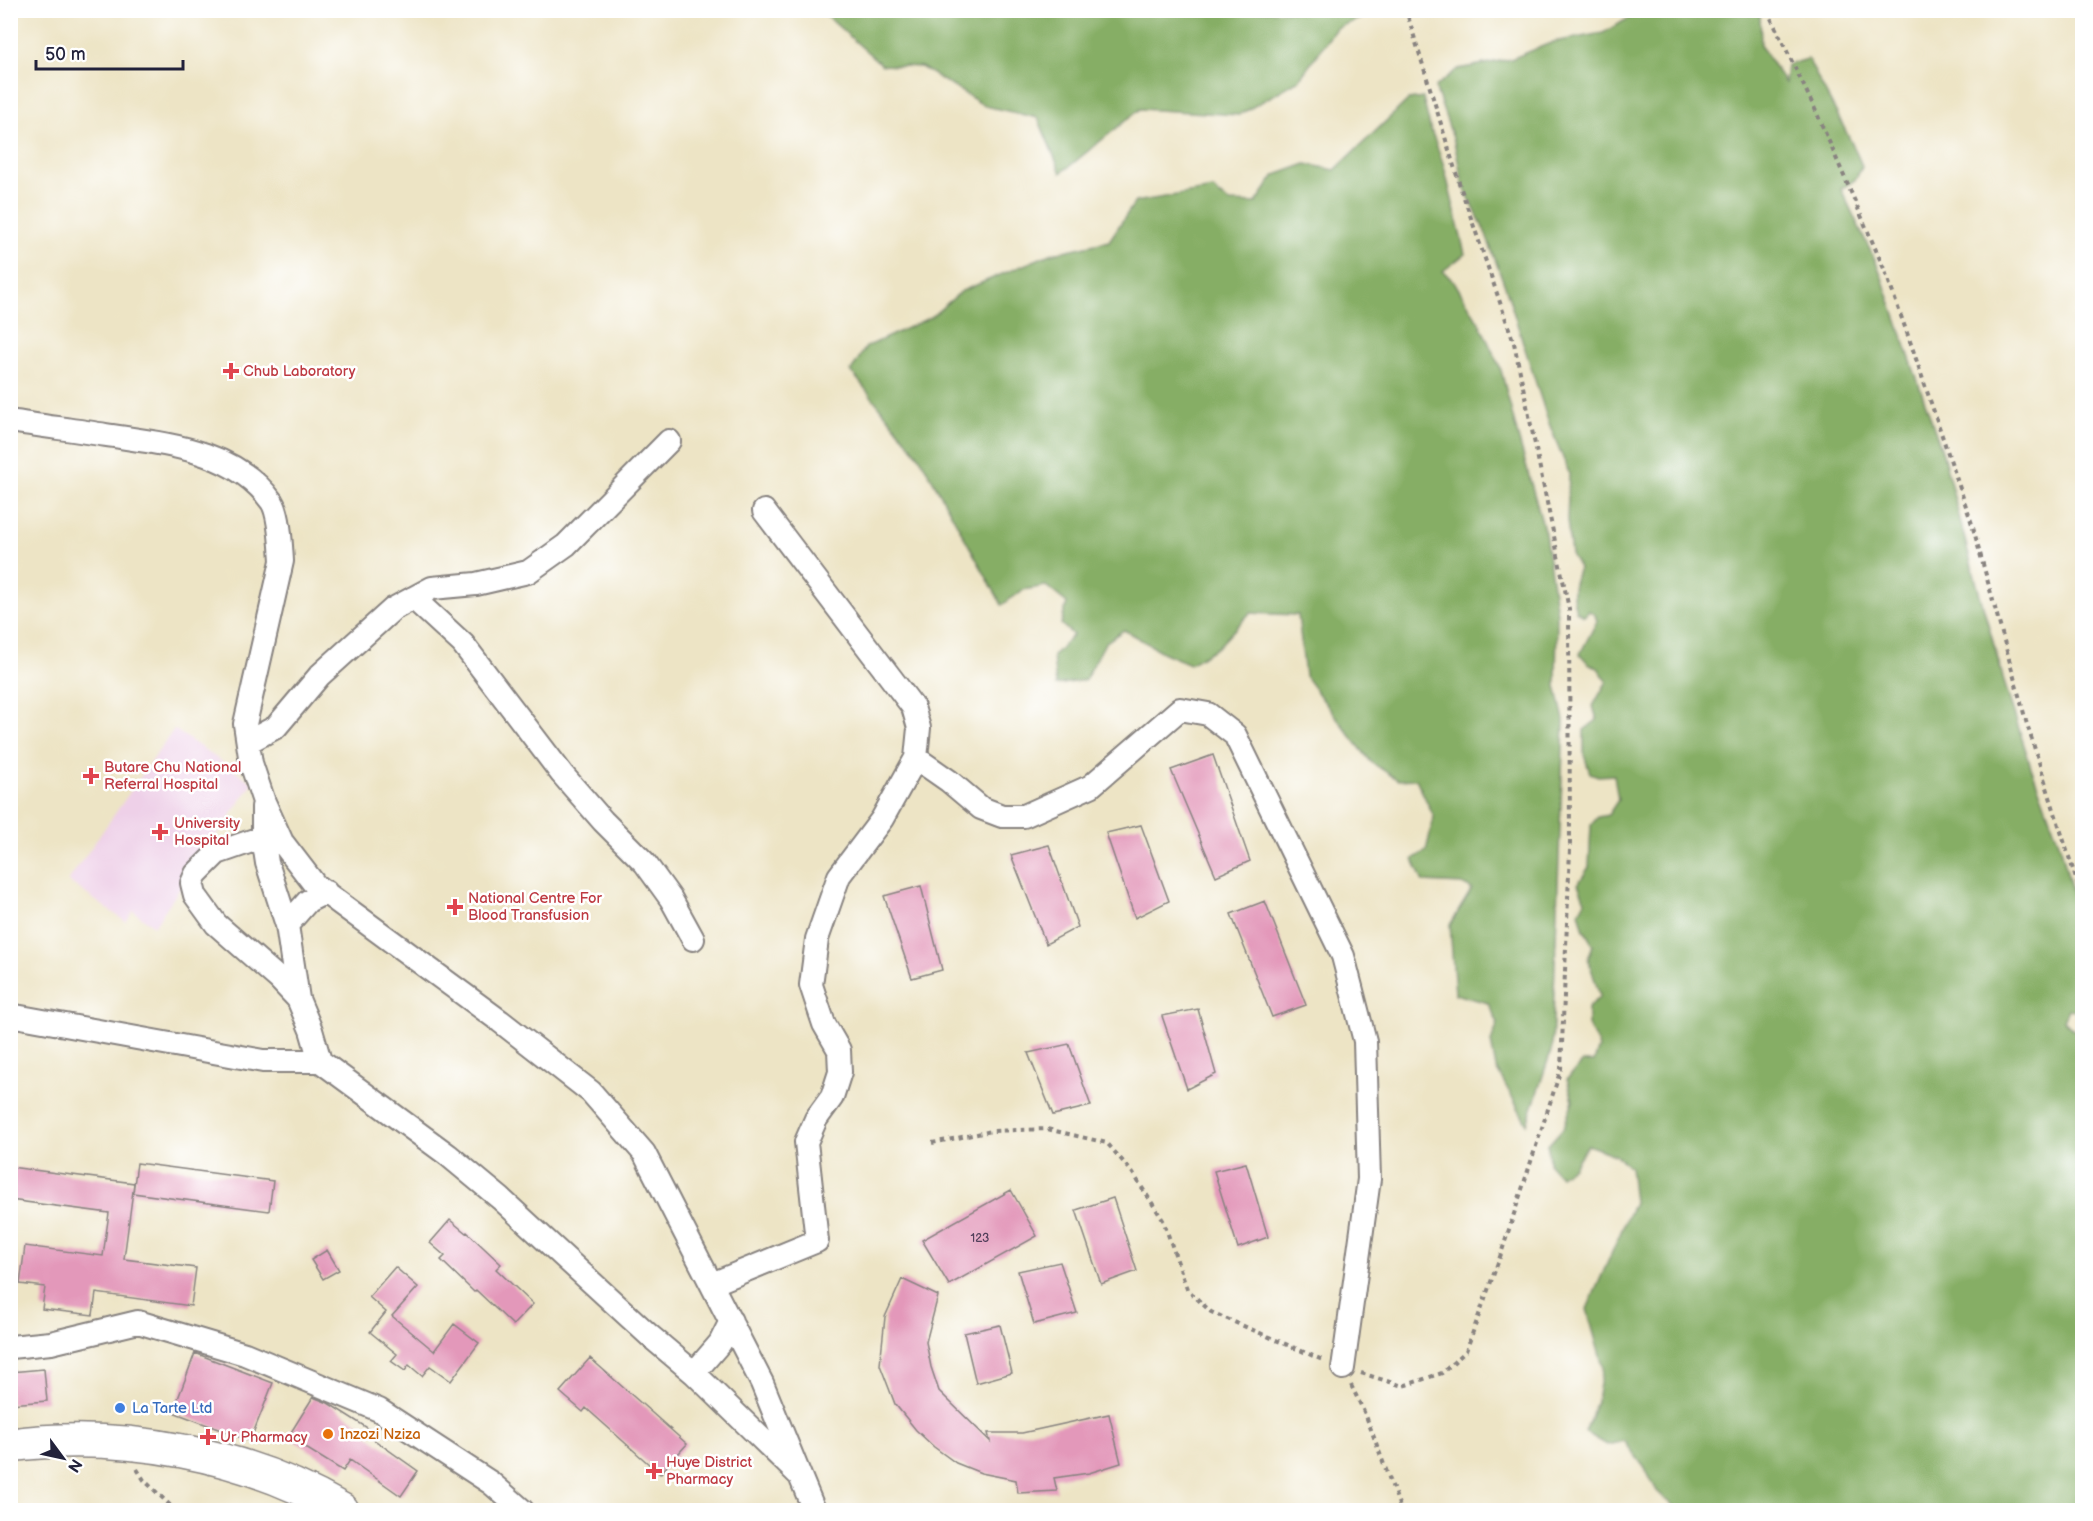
<svg xmlns="http://www.w3.org/2000/svg" width="2093" height="1521" viewBox="0 0 2093 1521" font-family="'Balsamiq Sans',sans-serif">
  <rect width="100%" height="100%" fill="#fff"/>
  <filter id="ink" filterUnits="userSpaceOnUse"><feTurbulence type="fractalNoise" baseFrequency=".0167" numOctaves="2"/><feDisplacementMap in="SourceGraphic" scale="12" xChannelSelector="R" yChannelSelector="G"/><feConvolveMatrix kernelMatrix="1 2 1 2 8 2 1 2 1" color-interpolation-filters="sRGB"/></filter>
  <filter id="wash" filterUnits="userSpaceOnUse"><feTurbulence type="fractalNoise" baseFrequency=".008" numOctaves="4" result="noise"/><feDisplacementMap in="SourceGraphic" scale="24" xChannelSelector="R" yChannelSelector="G"/><feGaussianBlur stdDeviation="1.35" result="paint"/><feColorMatrix in="noise" values="0 0 0 0 0 0 0 0 0 0 0 0 0 0 0 0 0 1.4 0 .05"/><feComposite in="paint" operator="in"/></filter>
  <g filter="url(#wash)">
    <rect width="100%" height="100%" fill="#ede4c5"/>
    <path fill="#eed0e8" d="M174 729 253 783 154 926 133 911 126 922 68 881Z"/>
    <path fill="#86ae65" stroke="#546850" stroke-width="1.5" d="M1643 10 1760 11 1761 46 1785 83 1787 65 1808 59C1826 95 1847 129 1862 166L1856 179 1841 189 1879 269 1943 454 1971 563 2006 688 2031 767 2061 848 2082 932V1009L2079 1011 2068 1009 2063 1020 2073 1030H2082V1510H1677L1657 1491 1644 1467 1624 1441 1607 1445 1585 1432 1597 1401 1603 1367 1587 1309 1634 1202 1630 1167 1615 1155 1588 1145 1572 1168 1560 1176 1549 1164 1548 1145 1564 1127 1573 1100 1567 1079 1583 1062H1594L1599 1047 1588 1025V1008L1600 996 1588 959 1593 945 1584 930 1579 912 1585 901 1578 884 1589 867 1591 825 1598 817 1608 815 1618 800 1614 775 1598 776 1590 773 1584 755V730L1597 720 1593 706 1607 681 1598 668 1588 663 1580 654 1597 621 1595 615 1589 611 1584 616 1576 611C1571 593 1572 586 1579 568L1571 554 1567 520 1569 473 1548 421 1506 289 1485 232 1463 185 1454 141 1435 87 1458 69 1511 59 1553 42 1603 33Z
      M821 11H1375V13L1336 28 1299 80 1239 115 1140 109 1061 173 1038 118 985 106 921 67 882 65Z
      M1423 98 1430 127 1444 166 1465 254 1443 271 1455 283 1480 324 1501 370 1517 433 1545 533 1557 614 1556 686 1564 720 1552 1048 1527 1124 1496 1068 1491 1042 1498 1023 1488 1003 1455 994 1450 925 1472 889 1462 884 1423 882 1413 859 1426 851 1434 817 1416 779 1398 780 1371 762 1329 708 1305 676 1298 615 1250 613 1218 647 1190 664 1164 653 1124 630 1105 643 1085 680 1056 685 1053 656 1073 635 1061 624 1067 603 1046 586 1023 590 1002 605 919 456 851 371 866 347 931 317 962 291 1050 254 1109 241 1135 202 1213 189 1229 202 1256 203 1275 175 1306 164 1335 170 1408 100Z"/>
    <g id="blocks">
      <path fill="#e398ba" d="M1213 755 1250 861 1216 876 1171 770Z
        M1141 825 1169 901 1135 918 1106 833Z
        M1049 845 1078 927 1046 944 1011 855Z
        M921 886 942 970 912 978 884 896Z
        M1265 901 1306 1005 1272 1017 1231 914Z
        M1198 1009 1216 1074 1187 1089 1162 1016Z
        M1069 1044 1091 1106 1053 1115 1028 1053Z
        M137 1163 273 1181 269 1211 133 1193Z
        M1246 1163 1268 1237 1238 1248 1214 1171Z
        M10 1167 134 1183 124 1259 196 1268 191 1306 96 1293 93 1315 42 1309 45 1287 20 1284 25 1246 103 1256 109 1213 10 1200Z
        M1011 1190 1037 1236 949 1285 922 1240Z
        M1113 1198 1137 1271 1101 1284 1076 1210Z
        M450 1220 466 1233 467 1232 501 1264 496 1269 533 1304 513 1325 476 1290 474 1292 441 1260 445 1256 430 1243Z
        M327 1250 339 1270 323 1279 311 1260Z
        M1060 1262 1077 1313 1034 1324 1018 1271Z
        M395 1267 418 1287 392 1316 434 1351 454 1324 479 1343 451 1381 430 1366 422 1376 409 1365 405 1371 391 1361 397 1354 370 1332 386 1312 369 1297Z
        M902 1279 938 1296 926 1342 931 1367 939 1391 990 1441 988 1433H1022L1109 1414 1121 1463 1089 1473 1054 1478 1057 1491 1018 1493 1016 1480 981 1473 956 1463 934 1447 916 1430 895 1404 880 1365 885 1317Z
        M1000 1325 1012 1373 976 1383 964 1333Z
        M195 1353 273 1383 250 1441 173 1412Z
        M590 1358 687 1444 660 1474 586 1408 583 1412 560 1392Z
        M44 1369 47 1401 10 1404V1372Z
        M313 1397 328 1403 369 1429 366 1434 418 1471 401 1496 350 1460 343 1471 288 1437Z"/>
    </g>
  </g>
  <g filter="url(#ink)">
    <use href="#blocks" fill-opacity="0" stroke="#888380" stroke-width="1.5"/>
    <g fill="none" stroke-linecap="round" stroke-linejoin="round">
      <defs>
        <path id="minor" d="M10 421C42 426 74 430 106 435 164 444 235 449 272 502 280 515 281 546 282 561L245 724 251 763 264 802 282 842 315 885 500 1021 591 1092 644 1153 762 1383 800 1476
          M413 598 463 644 562 774 603 821 645 863 671 899 693 939
          M248 742 276 727 320 675 393 609 432 588 476 584 528 572 566 545 669 441
          M916 758 949 781 981 808 1002 816H1024L1091 786 1180 709 1208 714 1235 735 1343 956 1365 1041 1369 1179 1343 1368
          M263 807V837L267 863 287 925 298 999 311 1030 320 1061
          M263 837 217 853 196 874 192 883 195 895 216 924 279 979 298 999
          M287 925 308 901 326 892
          M10 1015 263 1061H320L448 1155 501 1199 650 1336 694 1373 800 1476 814 1510
          M712 1284 817 1241 806 1142 816 1119 832 1097 840 1072 839 1050 824 1024 811 985 817 939 839 876 882 819 916 758 919 728 913 707 764 511
          M10 1347 51 1343 138 1322 245 1354 379 1410 491 1483 522 1510
          M694 1373 720 1343 731 1321"/>
        <path id="highway" d="M10 1445C122 1431 245 1453 342 1510"/>
      </defs>
      <use href="#minor" stroke="#888380" stroke-width="26"/>
      <use href="#highway" stroke="#888380" stroke-width="36"/>
      <path stroke="#888380" stroke-width="4" stroke-dasharray="4.5 4.5" stroke-linecap="butt" d="M1767 10 1815 109 1885 271 1912 347 1972 524 2026 721 2082 898
        M932 1143 992 1131 1047 1129 1107 1143 1132 1172 1163 1220 1187 1289 1211 1312 1325 1361
        M1361 1373 1403 1386 1442 1373 1466 1351 1501 1254 1561 1069 1570 849 1569 609 1514 343 1461 189 1406 10
        M1351 1385 1366 1416 1401 1510
        M137 1469 144 1480 175 1510"/>
      <use href="#minor" stroke="#fff" stroke-width="22"/>
      <use href="#highway" stroke="#fff" stroke-width="33"/>
    </g>
  </g>
  <g fill="#e0444e" stroke="#fff" stroke-width="2">
    <path d="M228 362h6v6h6v6h-6v6h-6v-6h-6v-6h6z"/>
    <path d="M88 767h6v6h6v6h-6v6h-6v-6h-6v-6h6z"/>
    <path d="M157 823h6v6h6v6h-6v6h-6v-6h-6v-6h6z"/>
    <path d="M452 898h6v6h6v6h-6v6h-6v-6h-6v-6h6z"/>
    <path d="M205 1428h6v6h6v6h-6v6h-6v-6h-6v-6h6z"/>
    <path d="M651 1462h6v6h6v6h-6v6h-6v-6h-6v-6h6z"/>
  </g>
  <circle fill="#3f7fe0" stroke="#fff" stroke-width="2" cx="120" cy="1408" r="6"/>
  <circle fill="#e8710a" stroke="#fff" stroke-width="2" cx="328" cy="1434" r="6"/>
  <g text-anchor="middle" stroke-width="5" stroke-linejoin="round" paint-order="stroke">
    <g font-size="12" fill="#52405b">
      <text x="980" y="1242">123</text>
    </g>
    <g font-size="15" fill="#be3a42" stroke="#fff" text-anchor="start">
      <text x="243" y="376">Chub Laboratory</text>
      <text x="104" y="772">Butare Chu National<tspan x="104" dy="17">Referral Hospital</tspan></text>
      <text x="174" y="828">University<tspan x="174" dy="17">Hospital</tspan></text>
      <text x="468" y="903">National Centre For<tspan x="468" dy="17">Blood Transfusion</tspan></text>
      <text x="220" y="1442">Ur Pharmacy</text>
      <text x="666" y="1467">Huye District<tspan x="666" dy="17">Pharmacy</tspan></text>
    </g>
    <g font-size="15" fill="#366cbe" stroke="#fff" text-anchor="start">
      <text x="132" y="1413">La Tarte Ltd</text>
    </g>
    <g font-size="15" fill="#c56008" stroke="#fff" text-anchor="start">
      <text x="340" y="1439">Inzozi Nziza</text>
    </g>
  </g>
  <rect width="2093" height="1521" fill="none" stroke="#fff" stroke-width="36"/>
  <g transform="translate(63 1458) rotate(123)" stroke="#ffffff" stroke-width="4.5" paint-order="stroke">
  <path d="M0-4.5L10 22L0 15L-10 22Z" fill="#22223b"/>
  <text y="-9" font-size="16" font-weight="bold" text-anchor="middle" fill="#22223b">N</text>
  </g>
  <path d="M36 60v9h147v-9" fill="none" stroke="#22223b" stroke-width="3"/>
  <text x="45" y="60" font-size="18" fill="#22223b" stroke="#ffffff" stroke-width="4.5" paint-order="stroke">50 m</text>
</svg>
